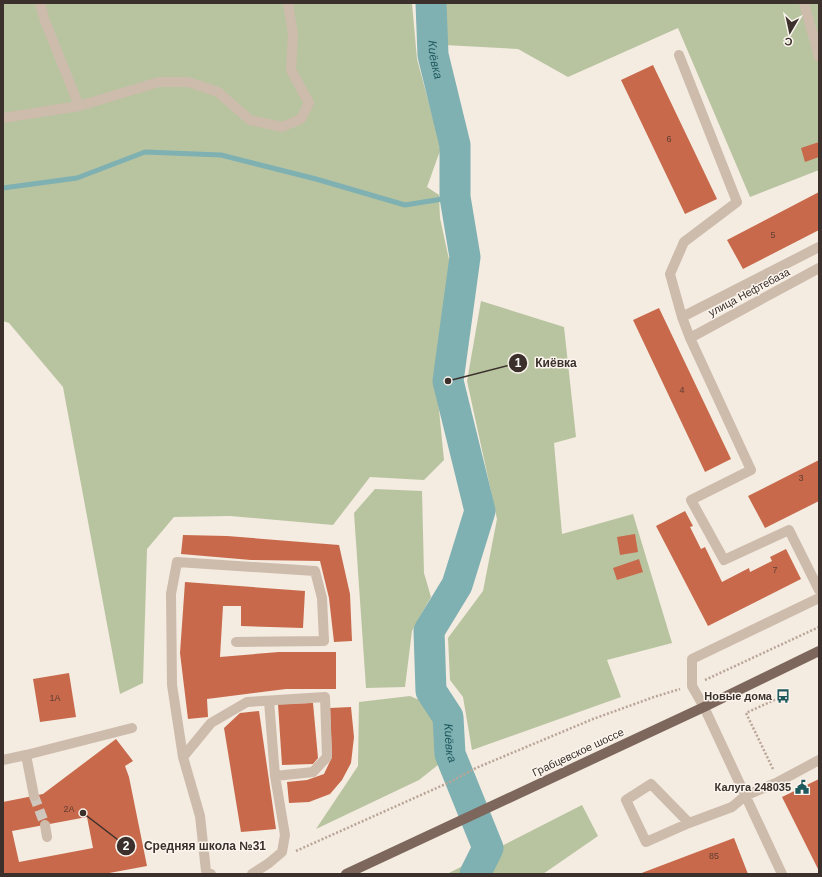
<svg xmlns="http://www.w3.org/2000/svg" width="822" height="877" viewBox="0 0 822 877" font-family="Helvetica,sans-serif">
  <rect width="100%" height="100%" fill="#f4ebe1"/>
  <path fill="#b8c4a0" d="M3 3H412L417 59 441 148 427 187 439 195 440 218 450 264 435 370 444 460 424 480 370 477 333 525 230 516 174 517 147 549 143 683 120 694 63 387 9 323 3 321Z
    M439 3H819V170L750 197 678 28 568 77 518 49 444 45Z
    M481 301 564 327 576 437 554 443 562 534 633 514 672 643 607 660 621 697 472 750 463 697 450 680 448 638 483 591 497 519 467 381Z
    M375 489 422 491 424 573 431 597 412 631 405 687 366 688 354 513Z
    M410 696 424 702 441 722 438 765 419 780 316 829 358 766 359 702Z
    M582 805 598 836 543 874H447Z"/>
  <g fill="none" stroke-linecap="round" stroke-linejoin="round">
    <path stroke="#7fb0b2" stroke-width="5" d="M3 188 77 178 145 152 221 155 316 179 405 205 455 197"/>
    <path stroke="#7fb0b2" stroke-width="31" id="s1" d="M431 3 433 55 455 145V197L465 257 448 381 480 511 457 585 429 631 431 691 448 717 450 754 488 848 475 874"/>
  </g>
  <path fill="#c8694b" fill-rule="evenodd" d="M653 65 717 199 685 214 621 80Z
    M819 142V157L805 162 801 148Z
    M819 192V230L743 269 727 240Z
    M659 308 731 459 705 472 633 320Z
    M819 460V501L765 528 748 496Z
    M685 511 693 526 690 527 701 549 705 547 722 582 749 568 750 572 772 561 770 557 786 549 801 579 708 626 656 526Z
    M635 534 638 552 620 555 617 537Z
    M183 535 227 536 339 545 350 594 352 641 334 642 329 598 320 561 251 560 181 554Z
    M639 559 643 572 617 580 613 568Z
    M185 582 305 591 303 628 241 626V606H223L220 657 279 652H336V689H286L207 699 208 717 188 719 180 653Z
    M69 673 76 717 40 722 33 679Z
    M313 703 318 758 313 764 282 765 278 704Z
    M351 707 354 737 351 763 342 780 330 794 309 802 289 803 287 782 307 780 324 774 332 757 330 708Z
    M259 711 276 829 241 832 224 728 240 713Z
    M116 739 133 761 125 766 129 777 147 866 104 874H3V802L43 794ZM87 817 93 848 19 862 12 831Z
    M819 779V871L782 797Z
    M734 838 748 874H639Z"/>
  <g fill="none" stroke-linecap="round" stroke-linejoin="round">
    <path stroke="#cfc6bd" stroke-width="10" stroke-dasharray="10 5" stroke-linecap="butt" d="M34 796 45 825"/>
    <path stroke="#b9a596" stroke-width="2.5" stroke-dasharray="2 2" stroke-linecap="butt" d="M705 680 819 627
      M773 769 746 713 783 696
      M296 851 450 782 476 768 593 719 654 697 680 689"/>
    <path stroke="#cdbbac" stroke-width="10" d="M40 3 45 21 79 106
      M804 3 819 57
      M679 55 737 202 684 242 670 274 682 317
      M3 118 79 106 159 82H188L218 92 250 120 282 127 301 119 309 103 291 70 293 35 288 3
      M819 247 682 317 690 338 751 470 691 500 724 560 789 530 819 590
      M690 338 819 268
      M26 755 132 728
      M183 757 172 685 171 594 177 562 315 571 322 598 324 641 236 642
      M3 760 26 755 34 796
      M689 823 651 784 626 800 646 842 689 823 732 807 745 796 778 782 819 760
      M45 825 47 837
      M211 874 206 871 200 816 183 757 211 723 247 702 325 697 327 757 313 772 275 776 269 701
      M252 874 269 863 282 852 285 835 275 776
      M782 874 704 707 692 686V659L819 598"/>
    <path stroke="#7d675c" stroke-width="10" d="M346 874 704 707 819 651"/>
  </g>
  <defs>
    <symbol id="bus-bare" viewBox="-9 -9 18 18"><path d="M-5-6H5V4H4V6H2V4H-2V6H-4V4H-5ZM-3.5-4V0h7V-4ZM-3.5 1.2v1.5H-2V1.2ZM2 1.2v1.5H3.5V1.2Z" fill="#1f5a5e" stroke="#fbf5ee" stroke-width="2.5" paint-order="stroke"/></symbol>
    <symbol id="civic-bare" viewBox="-9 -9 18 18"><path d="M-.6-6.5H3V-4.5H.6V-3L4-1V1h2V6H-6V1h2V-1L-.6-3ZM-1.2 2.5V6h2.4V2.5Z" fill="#1f5a5e" stroke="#fbf5ee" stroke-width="2.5" paint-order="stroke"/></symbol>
  </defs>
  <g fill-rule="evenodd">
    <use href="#bus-bare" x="773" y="686" width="20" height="20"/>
    <use href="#civic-bare" x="792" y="777" width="20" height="20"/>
  </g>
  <g text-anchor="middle" stroke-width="3" stroke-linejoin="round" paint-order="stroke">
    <g font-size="9" fill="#5e3e33">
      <text x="669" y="142">6</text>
      <text x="773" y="238">5</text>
      <text x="682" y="393">4</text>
      <text x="801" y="481">3</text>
      <text x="775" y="573">7</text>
      <text x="55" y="701">1А</text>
      <text x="69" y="812">2А</text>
      <text x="714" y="859">85</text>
    </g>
    <g font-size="11" fill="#3b302b" stroke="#fbf5ee">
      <text transform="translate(749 292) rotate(-28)" y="4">улица Нефтебаза</text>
      <text transform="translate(578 752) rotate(-25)" y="4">Грабцевское шоссе</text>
    </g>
    <g font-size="11" font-weight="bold" fill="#3b302b" stroke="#fbf5ee" text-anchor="end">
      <text x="772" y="700">Новые дома</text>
      <text x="791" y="791">Калуга 248035</text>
    </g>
    <g font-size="12" font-style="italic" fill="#1f5a5e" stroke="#fbf5ee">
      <text dy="4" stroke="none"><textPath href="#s1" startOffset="57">Киёвка</textPath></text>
      <text dy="4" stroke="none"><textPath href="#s1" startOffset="765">Киёвка</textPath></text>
    </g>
  </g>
  <path fill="none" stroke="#3b302b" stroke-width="1.5" d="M448 381L518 363M83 813L126 846"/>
  <g fill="#3b302b" stroke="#fbf5ee" stroke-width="1.5">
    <circle cx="448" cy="381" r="4"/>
    <circle cx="83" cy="813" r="4"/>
    <circle cx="518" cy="363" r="10"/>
    <circle cx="126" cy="846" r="10"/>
  </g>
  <g font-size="12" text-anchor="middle" font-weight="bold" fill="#fff">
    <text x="518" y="367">1</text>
    <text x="126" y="850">2</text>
  </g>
  <g font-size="12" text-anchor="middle" font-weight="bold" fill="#3b302b" stroke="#fbf5ee" stroke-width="3" stroke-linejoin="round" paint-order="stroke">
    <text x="556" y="367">Киёвка</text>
    <text x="205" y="850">Средняя школа №31</text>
  </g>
  <rect width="822" height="877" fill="none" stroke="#3b302b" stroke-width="8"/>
  <g transform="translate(790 32) rotate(189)" stroke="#fbf5ee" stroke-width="3" paint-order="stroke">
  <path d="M0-3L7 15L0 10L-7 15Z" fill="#3b302b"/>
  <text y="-6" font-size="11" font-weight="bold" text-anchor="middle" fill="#3b302b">С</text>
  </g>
</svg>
